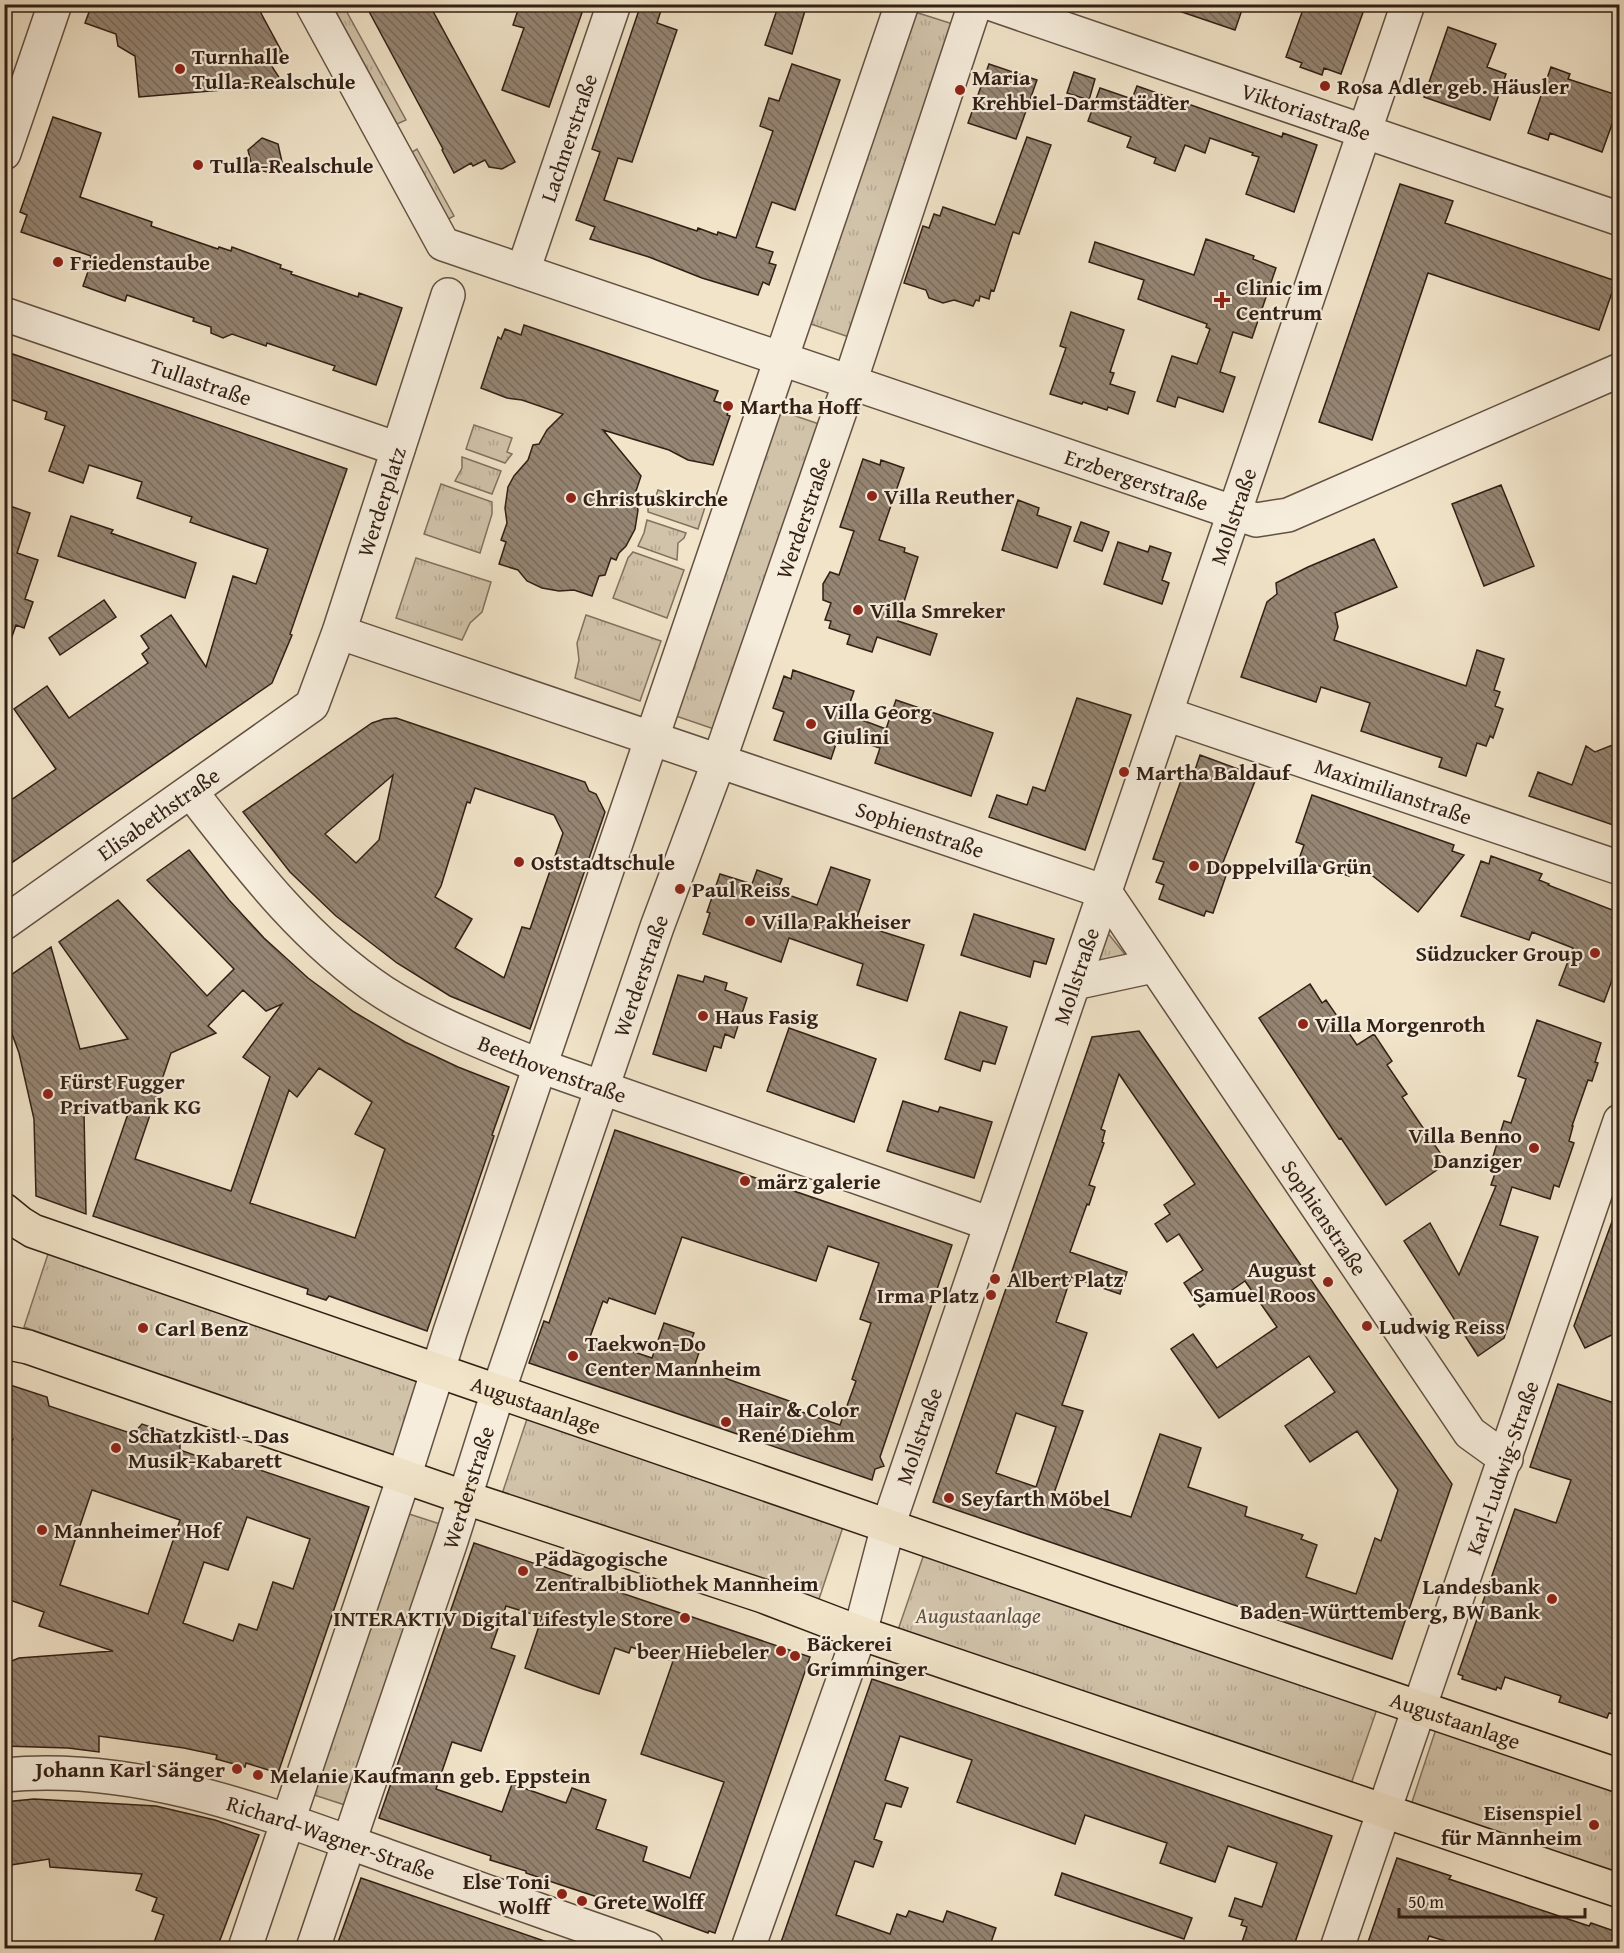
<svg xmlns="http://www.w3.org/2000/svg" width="1624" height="1953" viewBox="0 0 1624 1953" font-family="'Gentium Book Plus',serif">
  <defs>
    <pattern id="grass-tufts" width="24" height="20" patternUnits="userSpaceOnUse" patternTransform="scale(1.5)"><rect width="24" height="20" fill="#d1c3aa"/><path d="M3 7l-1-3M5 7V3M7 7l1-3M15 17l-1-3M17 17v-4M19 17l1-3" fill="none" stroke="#b4a791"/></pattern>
    <pattern id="building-back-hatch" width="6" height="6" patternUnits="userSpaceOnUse" patternTransform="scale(1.5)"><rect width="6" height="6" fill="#958573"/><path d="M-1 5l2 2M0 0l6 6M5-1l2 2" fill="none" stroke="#7a6c5d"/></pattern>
  </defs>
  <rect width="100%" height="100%" fill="#f1e4c9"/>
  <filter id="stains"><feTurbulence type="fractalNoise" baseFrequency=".00333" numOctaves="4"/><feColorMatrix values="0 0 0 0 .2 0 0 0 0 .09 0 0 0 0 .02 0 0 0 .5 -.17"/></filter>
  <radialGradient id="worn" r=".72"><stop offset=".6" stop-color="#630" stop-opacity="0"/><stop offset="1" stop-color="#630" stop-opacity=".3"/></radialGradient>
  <path fill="url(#grass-tufts)" stroke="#827160" stroke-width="1.5" d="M332 5H343L406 120 397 124Z
    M915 12 956 25 849 337 808 323Z
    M417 149 454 216 445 221 409 154Z
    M778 410 819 424 714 729 673 715Z
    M474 425 512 438 507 452 512 454 505 463 466 449Z
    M462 457 501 471 492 494 455 481 462 468Z
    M441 484 492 502V514L480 553 424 534Z
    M658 490 705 507 698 529 648 512V503L653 505Z
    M647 520 686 533 684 538 678 543 677 560 638 546 644 533Z
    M633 552 684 570 667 618 613 598 628 558Z
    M416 558 491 582 482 612 470 623 462 640 396 618Z
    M586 615 661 641 640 701 575 678 579 660 577 643Z
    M1107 932 1127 957 1097 963Z
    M48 1254 422 1383 393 1459 24 1327Z
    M527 1419 843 1527 818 1602 502 1494Z
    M403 1512 440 1524 345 1805 308 1793Z
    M924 1554 1377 1709 1351 1784 898 1630Z
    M1437 1726 1619 1788V1877L1410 1808Z"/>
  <path fill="url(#building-back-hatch)" stroke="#321f15" stroke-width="1.5" fill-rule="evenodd" d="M92 4H256L283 54 269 62 284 85 139 97 135 56 118 46 116 34 85 23Z
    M365 4H429L515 162 502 169 489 167 485 160 473 166 471 163 454 173 442 150 443 149Z
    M520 4H585L549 107 502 90 524 28 513 25Z
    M641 4H663L657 23 677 30 632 162 618 158 604 200 697 231 698 228 717 235 718 232 736 238 773 131 760 126 769 98 779 101 792 64 840 80 795 210 772 202 756 247 773 252 769 263 776 265 769 285 763 282 758 295 702 278 649 257 590 239 595 227 576 220 600 152 592 149Z
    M779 4H807L792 54 765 45Z
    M1171 4H1244L1235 30 1170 8Z
    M1305 4H1366L1341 74 1324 68 1322 75 1300 67 1302 63 1286 57Z
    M1448 27 1496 44 1487 67 1506 74 1490 120 1424 97Z
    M989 64 1037 80 1016 139 968 123Z
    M1551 67 1570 74 1568 79 1620 96V102L1602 152 1550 133 1548 140 1528 133Z
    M1074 72 1095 79 1089 100 1067 93Z
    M1137 86 1282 137 1283 133 1317 145 1294 212 1246 194 1259 157 1252 155 1253 153 1210 138 1205 153 1185 145 1175 171 1154 163 1156 158 1127 147 1131 137 1088 121 1100 88 1132 99Z
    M53 117 101 133 80 197 152 222 151 226 218 249 219 247 231 251 232 247 281 265 280 268 292 272 291 274 358 297 359 293 402 308 376 385 333 370 335 366 267 343 266 346 232 334 223 338 211 333V327L193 321 194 318 127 295 125 301 83 286 92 260 90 259 91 256 21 232 27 215 20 212Z
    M1027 137 1051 145 1019 234 1013 232 994 291 991 290 989 299 980 296 979 301 976 300 973 306 954 300 943 303 929 298 926 290 904 283 923 226 929 228 934 214 940 216 943 207 995 225Z
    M262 138 278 144 282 162 269 173 252 167 248 150Z
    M1400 184 1453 201 1445 223 1616 281 1599 330 1428 273 1372 440 1319 422Z
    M1206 239 1254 256 1253 259 1276 268 1252 338 1233 332 1220 372 1235 377 1223 412 1178 397 1175 407 1157 401 1172 356 1197 364 1210 329 1206 327 1207 324 1138 299 1144 280 1089 262 1095 242 1194 275Z
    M1071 312 1124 330 1110 372 1114 373 1110 384 1135 392 1128 414 1108 407 1107 410 1083 402 1082 404 1050 394 1066 348 1060 346Z
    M524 325 718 391 714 401 730 406 727 415 730 416 713 465 688 460 669 450 603 430 641 476 635 494 638 510 635 529 626 546 619 553 616 560 611 558 605 575 599 576 592 596 574 590 559 591 542 588 527 581 518 570 499 564 506 542 501 540 507 523 505 508 508 487 514 476 528 460 533 445 539 444 547 430 563 414 522 400 507 398 481 388 498 337 501 339 505 329 521 335Z
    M4 351 347 469 290 634 292 635 272 683 4 868V805L56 769 14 709 47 686 69 718 148 663 142 654 149 648 141 636 171 615 206 667 233 576 256 584 268 549 190 522 192 517 137 498 142 482 89 465 83 483 49 471 65 426 45 419 47 412 4 397Z
    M863 459 880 465 881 460 904 468 879 540 905 548 904 552 918 557 898 621 937 634 930 655 877 637 872 652 847 644 850 635 829 628 831 621 825 620 831 603 823 600V584L830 572 839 575 854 531 840 527Z
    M1501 485 1534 566 1484 586 1452 504Z
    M1018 500 1039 508 1037 515 1071 527 1057 568 1002 550Z
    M10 506 30 513 17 553 38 560 25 599 33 602 24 628 16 625 8 648H4V523Z
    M71 516 113 530 111 533 196 563 185 598 58 556Z
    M1081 522 1109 532 1102 551 1074 541Z
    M1374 539 1397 587 1335 613 1338 627 1334 640 1466 686 1477 650 1504 659 1494 690 1500 692 1495 706 1503 709 1493 738 1490 736 1486 746 1477 743 1466 776 1439 767 1442 758 1361 731 1370 703 1321 687 1316 702 1241 677 1267 602 1277 594 1276 583 1308 567Z
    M1118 542 1148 552 1150 546 1171 553 1162 580 1169 583 1162 604 1104 584Z
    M104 600 116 617 60 655 49 638Z
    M793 670 854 691 846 714 886 729 896 700 993 733 971 796 875 763 880 748 839 735 831 759 774 740 784 712 773 708 784 676 791 679Z
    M1077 698 1131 715 1085 850 989 817 997 795 1027 805 1033 787 1045 791Z
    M396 718 585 782 589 791 596 794 605 812 530 1029 450 996 397 963 336 916 290 872 243 812 372 723 384 719ZM393 775 379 840 356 863 325 834ZM475 788 554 815 563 833 530 929 522 927 504 978 455 948 472 919 435 897 441 886 467 802 470 803Z
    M1620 742V825L1616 824V826L1529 796 1538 772 1572 785 1586 746 1595 752Z
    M1200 755 1257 776 1222 865 1229 867 1213 913 1206 911 1204 916 1159 899 1164 885 1156 882 1164 862 1153 859 1184 772 1193 776Z
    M1312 795 1454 845 1452 851 1464 855 1418 912 1354 861 1349 876 1299 859 1304 845 1296 842Z
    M189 850 229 900 264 938 308 978 354 1012 405 1042 458 1067 509 1087 492 1135 494 1136 427 1331 329 1296 326 1300 307 1294 308 1289 93 1216 132 1102 84 1112 86 1214 36 1196 34 1119 19 1053 4 1012V980L51 947 80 1049 128 1039 59 942 118 900 207 996 234 969 147 880ZM243 990 266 1011 282 1004 243 1057 270 1077 231 1191 135 1159 171 1053 216 1033 208 1026ZM319 1068 372 1102 355 1134 385 1149 355 1238 250 1203 289 1090 297 1097Z
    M1491 856 1542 874 1539 880 1549 884 1548 885 1620 913V958L1604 1002 1559 985 1573 948 1532 932 1529 940 1461 916 1481 861 1489 864Z
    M831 867 870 880 855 923 924 945 907 1001 857 985 863 964 789 938 781 962 703 934 710 913 707 912 720 874 752 884 757 870 782 879 777 891 817 905Z
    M974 914 1054 939 1046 964 1034 961 1030 977 961 955Z
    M678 975 703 982 705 976 727 983 725 990 747 998 734 1038 725 1034 721 1048 714 1046 706 1071 653 1054Z
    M1310 984 1322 1003 1326 1000 1357 1045 1374 1034 1392 1061 1387 1065 1407 1094 1402 1097 1447 1163 1386 1205 1341 1138 1339 1139 1259 1018Z
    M960 1012 1007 1027 995 1064 983 1061 980 1071 945 1059Z
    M1537 1020 1601 1043 1595 1062 1598 1063 1592 1081 1588 1080 1572 1126H1573L1569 1141 1574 1143 1559 1187 1554 1185 1550 1199 1512 1187 1500 1225 1538 1237 1504 1338 1478 1356 1404 1241 1430 1223 1459 1275 1496 1186 1491 1185 1498 1165 1491 1163 1504 1121 1511 1123 1526 1079 1518 1076Z
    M789 1028 876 1059 854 1122 767 1091Z
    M1139 1031 1452 1484 1392 1659 933 1502 1092 1037ZM1119 1074 1195 1184 1164 1205 1170 1214 1155 1224 1167 1242 1179 1234 1203 1270 1184 1283 1200 1307 1217 1296 1219 1299 1245 1281 1277 1327 1217 1368 1193 1334 1171 1349 1219 1418 1309 1356 1335 1392 1285 1426 1310 1462 1357 1431 1398 1490 1381 1541 1375 1538 1356 1594 1306 1577 1317 1545 1301 1539 1303 1535 1245 1516 1247 1507 1188 1487 1201 1448 1160 1434 1131 1517 1054 1493 1083 1411 1062 1405 1087 1333 1056 1322 1071 1277 1120 1294 1127 1272 1070 1252 1087 1204 1089 1205 1095 1187 1089 1185 1104 1143 1102 1142 1105 1131 1101 1129ZM1016 1413 1056 1427 1036 1487 996 1473Z
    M903 1101 938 1112 940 1107 992 1122 974 1178 887 1151Z
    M615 1130 952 1245 880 1457 884 1466 875 1469 872 1480 529 1363 544 1321 549 1323ZM682 1237 816 1281 828 1246 879 1263 860 1319 871 1323 852 1379 856 1381 840 1425 790 1408 792 1402 694 1367 702 1344 691 1341 694 1333 664 1323 652 1358 590 1337 603 1301 607 1303 609 1298 655 1314Z
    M1617 1208H1620V1331L1585 1348 1574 1326Z
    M4 1383 47 1397 49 1406 133 1434 142 1424 180 1437V1450L236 1470 245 1465 369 1507 278 1773 246 1763 245 1767 216 1759 217 1755 184 1748 99 1736V1752L68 1748 4 1746V1664L19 1658 113 1651 39 1626 44 1612 4 1598V1465L13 1439 4 1436ZM92 1490 180 1520 148 1614 60 1585ZM247 1517 310 1539 293 1589 273 1582 257 1630 239 1624 233 1641 183 1623 204 1562 228 1570Z
    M1558 1384 1620 1405V1716L1609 1713 1607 1718 1559 1702 1561 1696 1505 1677 1501 1689 1497 1687 1496 1690 1462 1679 1463 1676 1458 1674 1515 1509 1556 1523 1571 1480 1530 1467Z
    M474 1543 810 1657 715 1933 709 1931 708 1933 630 1904 628 1907 558 1884 526 1873V1871L490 1860 491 1856 379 1818ZM506 1606 542 1617 525 1668 583 1689 599 1694 615 1648 629 1653 631 1647 673 1661 641 1754 724 1782 690 1878 643 1861 647 1847 596 1829 606 1800 572 1788 566 1803 512 1784 502 1812 436 1789 452 1742 481 1751 515 1656 491 1648Z
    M872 1679 1332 1836 1293 1948H1240L1247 1927 1241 1925 1243 1920 1229 1916 1235 1898 1262 1907 1277 1863 1228 1846 1215 1882 1160 1863 1167 1843 1085 1815 1075 1844 957 1802 972 1760 900 1736 885 1780 908 1788 901 1807 886 1803 874 1839 882 1842 873 1867 855 1861 836 1915 890 1934 897 1914 906 1917 909 1911 943 1922 947 1911 996 1928 989 1948H779Z
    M34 1799 156 1806 215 1820 259 1835 217 1948H152L164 1915 152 1911 157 1898 136 1890 142 1874 50 1867 49 1859 4 1866V1802Z
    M1397 1858 1451 1876 1449 1879 1589 1926 1591 1923 1620 1933V1948H1468L1429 1936 1425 1948H1366Z
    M1062 1873 1192 1918 1184 1939 1055 1895Z
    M361 1878 556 1945V1948H336Z"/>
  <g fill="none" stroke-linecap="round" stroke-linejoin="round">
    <defs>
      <g id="minor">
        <path id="s1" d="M312 4 443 244 1256 520 1288 515 1620 370"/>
        <path id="s2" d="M992 4 1620 219"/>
        <path d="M4 153 55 4"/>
        <path id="s3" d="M523 271 614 4"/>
        <path id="s4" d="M4 314 398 449"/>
        <path id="s5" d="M350 636 1105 892 1470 1433 1506 1459"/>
        <path id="s6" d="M1166 714 1620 868"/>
        <path id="s7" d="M191 792C247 864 305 941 383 992 431 1023 487 1044 540 1066L991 1224"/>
        <path id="s8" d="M4 923 312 705 339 632 448 295"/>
        <path d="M1074 983 1153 966"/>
        <path id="s9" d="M4 1775C137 1762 264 1812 387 1856 474 1887 560 1918 647 1948"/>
        <path d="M245 1948 404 1477 450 1332 540 1066 902 4"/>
        <path id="s10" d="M313 1948 451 1541 498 1392 657 927 719 761 850 382 975 4"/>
        <path id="s11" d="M748 1948 860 1633 888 1526 1408 4"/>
        <path id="s12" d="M1337 1948C1431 1673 1527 1398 1620 1121"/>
      </g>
      <g id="major">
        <path id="s13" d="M4 1210 20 1223 33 1231 1105 1601 1620 1776"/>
        <path d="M4 1342 28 1347 466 1498 763 1596 860 1633 1620 1891"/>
      </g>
    </defs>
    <use href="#minor" stroke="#625042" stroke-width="36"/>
    <use href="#major" stroke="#321f15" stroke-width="36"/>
    <use href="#minor" stroke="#f6eddc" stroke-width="33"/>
    <use href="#major" stroke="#f1e4c9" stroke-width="33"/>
  </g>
  <g fill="#8f2418" stroke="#f6eddc" stroke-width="2">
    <circle cx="180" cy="69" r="6"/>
    <circle cx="1325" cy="86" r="6"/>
    <circle cx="960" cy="90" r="6"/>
    <circle cx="198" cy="165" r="6"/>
    <circle cx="58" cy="262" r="6"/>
    <path d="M1219 291h6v6h6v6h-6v6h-6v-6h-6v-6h6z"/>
    <circle cx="728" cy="406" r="6"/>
    <circle cx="872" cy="496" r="6"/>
    <circle cx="571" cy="498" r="6"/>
    <circle cx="858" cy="610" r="6"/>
    <circle cx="811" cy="724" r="6"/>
    <circle cx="1124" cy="772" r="6"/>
    <circle cx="519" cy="862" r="6"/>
    <circle cx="1194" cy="866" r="6"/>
    <circle cx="680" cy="889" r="6"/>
    <circle cx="750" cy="921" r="6"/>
    <circle cx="1595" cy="953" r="6"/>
    <circle cx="703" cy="1016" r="6"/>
    <circle cx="1303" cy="1024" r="6"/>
    <circle cx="48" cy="1094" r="6"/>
    <circle cx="1534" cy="1148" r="6"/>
    <circle cx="745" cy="1181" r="6"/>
    <circle cx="995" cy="1279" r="6"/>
    <circle cx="1328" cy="1282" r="6"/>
    <circle cx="991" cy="1295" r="6"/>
    <circle cx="1367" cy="1326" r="6"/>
    <circle cx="143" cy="1328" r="6"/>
    <circle cx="573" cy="1356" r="6"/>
    <circle cx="726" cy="1422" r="6"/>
    <circle cx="116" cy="1448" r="6"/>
    <circle cx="949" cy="1498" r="6"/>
    <circle cx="42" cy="1530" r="6"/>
    <circle cx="523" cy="1571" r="6"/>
    <circle cx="1552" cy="1599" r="6"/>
    <circle cx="685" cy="1618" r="6"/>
    <circle cx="781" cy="1651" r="6"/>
    <circle cx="795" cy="1656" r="6"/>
    <circle cx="237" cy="1769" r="6"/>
    <circle cx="258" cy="1775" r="6"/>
    <circle cx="1594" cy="1825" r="6"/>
    <circle cx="562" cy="1894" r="6"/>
    <circle cx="582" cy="1901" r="6"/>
  </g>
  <g text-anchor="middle" stroke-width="4.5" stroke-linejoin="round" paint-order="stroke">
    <g font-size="22" font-weight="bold" fill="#321f15" stroke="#f6eddc" text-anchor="start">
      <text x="192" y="64">Turnhalle<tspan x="192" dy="25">Tulla-Realschule</tspan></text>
      <text x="972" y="85">Maria<tspan x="972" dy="25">Krehbiel-Darmstädter</tspan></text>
      <text x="1337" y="94">Rosa Adler geb. Häusler</text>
      <text x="210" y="173">Tulla-Realschule</text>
      <text x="70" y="270">Friedenstaube</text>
      <text x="1236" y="295">Clinic im<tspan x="1236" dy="25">Centrum</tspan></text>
      <text x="740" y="414">Martha Hoff</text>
      <text x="884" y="504">Villa Reuther</text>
      <text x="583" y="506">Christuskirche</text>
      <text x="870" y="618">Villa Smreker</text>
      <text x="823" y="719">Villa Georg<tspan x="823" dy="25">Giulini</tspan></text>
      <text x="1136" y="780">Martha Baldauf</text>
      <text x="531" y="870">Oststadtschule</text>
      <text x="1206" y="874">Doppelvilla Grün</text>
      <text x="692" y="897">Paul Reiss</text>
      <text x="762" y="929">Villa Pakheiser</text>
      <text x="1583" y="961" text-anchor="end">Südzucker Group</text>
      <text x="715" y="1024">Haus Fasig</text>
      <text x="1315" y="1032">Villa Morgenroth</text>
      <text x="60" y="1089">Fürst Fugger<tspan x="60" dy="25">Privatbank KG</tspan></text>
      <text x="1522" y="1143" text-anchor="end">Villa Benno<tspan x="1522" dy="25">Danziger</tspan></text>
      <text x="757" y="1189">märz galerie</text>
      <text x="1316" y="1277" text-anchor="end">August<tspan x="1316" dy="25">Samuel Roos</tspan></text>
      <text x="1007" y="1287">Albert Platz</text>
      <text x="979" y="1303" text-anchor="end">Irma Platz</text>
      <text x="1379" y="1334">Ludwig Reiss</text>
      <text x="155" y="1336">Carl Benz</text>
      <text x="585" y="1351">Taekwon-Do<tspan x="585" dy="25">Center Mannheim</tspan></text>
      <text x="738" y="1417">Hair &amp; Color<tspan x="738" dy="25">René Diehm</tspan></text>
      <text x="128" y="1443">Schatzkistl - Das<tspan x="128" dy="25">Musik-Kabarett</tspan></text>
      <text x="961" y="1506">Seyfarth Möbel</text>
      <text x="54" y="1538">Mannheimer Hof</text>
      <text x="535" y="1566">Pädagogische<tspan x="535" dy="25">Zentralbibliothek Mannheim</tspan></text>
      <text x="1540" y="1594" text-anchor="end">Landesbank<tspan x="1540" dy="25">Baden-Württemberg, BW Bank</tspan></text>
      <text x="673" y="1626" text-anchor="end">INTERAKTIV Digital Lifestyle Store</text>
      <text x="807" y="1651">Bäckerei<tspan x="807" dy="25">Grimminger</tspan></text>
      <text x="769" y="1659" text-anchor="end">beer Hiebeler</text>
      <text x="225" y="1777" text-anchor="end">Johann Karl Sänger</text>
      <text x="270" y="1783">Melanie Kaufmann geb. Eppstein</text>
      <text x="1582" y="1820" text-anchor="end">Eisenspiel<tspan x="1582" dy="25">für Mannheim</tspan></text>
      <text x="550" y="1889" text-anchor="end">Else Toni<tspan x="550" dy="25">Wolff</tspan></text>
      <text x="594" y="1909">Grete Wolff</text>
    </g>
    <g font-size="22" fill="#321f15" stroke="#f6eddc">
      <text dy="8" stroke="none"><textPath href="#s2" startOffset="332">Viktoriastraße</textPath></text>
      <text dy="8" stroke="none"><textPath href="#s3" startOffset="141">Lachnerstraße</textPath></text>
      <text dy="8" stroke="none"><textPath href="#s4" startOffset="208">Tullastraße</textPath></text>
      <text dy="8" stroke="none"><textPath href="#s1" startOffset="1006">Erzbergerstraße</textPath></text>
      <text dy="8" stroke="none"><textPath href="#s8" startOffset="592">Werderplatz</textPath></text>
      <text dy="8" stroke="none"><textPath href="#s11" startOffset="1512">Mollstraße</textPath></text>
      <text dy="8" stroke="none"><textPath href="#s10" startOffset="1512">Werderstraße</textPath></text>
      <text dy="8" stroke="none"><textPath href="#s6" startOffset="240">Maximilianstraße</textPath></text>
      <text dy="8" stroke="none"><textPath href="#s8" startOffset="189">Elisabethstraße</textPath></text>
      <text dy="8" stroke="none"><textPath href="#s5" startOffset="602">Sophienstraße</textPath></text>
      <text dy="8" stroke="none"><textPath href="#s10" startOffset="1026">Werderstraße</textPath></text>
      <text dy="8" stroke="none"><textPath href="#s11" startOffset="1026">Mollstraße</textPath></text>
      <text dy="8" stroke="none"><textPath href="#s7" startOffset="465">Beethovenstraße</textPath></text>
      <text dy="8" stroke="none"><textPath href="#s5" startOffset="1190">Sophienstraße</textPath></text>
      <text dy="8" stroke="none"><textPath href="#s13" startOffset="568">Augustaanlage</textPath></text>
      <text dy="8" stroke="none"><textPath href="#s11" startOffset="540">Mollstraße</textPath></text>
      <text dy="8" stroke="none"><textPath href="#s12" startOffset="508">Karl-Ludwig-Straße</textPath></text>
      <text dy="8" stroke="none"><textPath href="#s10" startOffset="486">Werderstraße</textPath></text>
      <text dy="8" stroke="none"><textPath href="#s13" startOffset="1540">Augustaanlage</textPath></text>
      <text dy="8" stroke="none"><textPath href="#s9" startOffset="336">Richard-Wagner-Straße</textPath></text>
    </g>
    <g font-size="22" font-style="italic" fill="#625042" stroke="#f6eddc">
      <text x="978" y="1623">Augustaanlage</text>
    </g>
  </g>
  <rect width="1624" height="1953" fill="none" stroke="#f1e4c9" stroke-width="24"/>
  <rect x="6" y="6" width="1612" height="1941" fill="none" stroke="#321f15" stroke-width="3"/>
  <rect x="12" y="12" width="1600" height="1929" fill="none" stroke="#321f15" stroke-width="1.5"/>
  <path d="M1399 1908v9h186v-9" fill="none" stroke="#321f15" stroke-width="3"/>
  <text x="1408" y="1908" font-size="18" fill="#321f15" stroke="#f6eddc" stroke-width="4.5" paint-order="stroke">50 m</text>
  <rect width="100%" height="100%" filter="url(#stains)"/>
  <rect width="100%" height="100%" fill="url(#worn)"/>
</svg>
